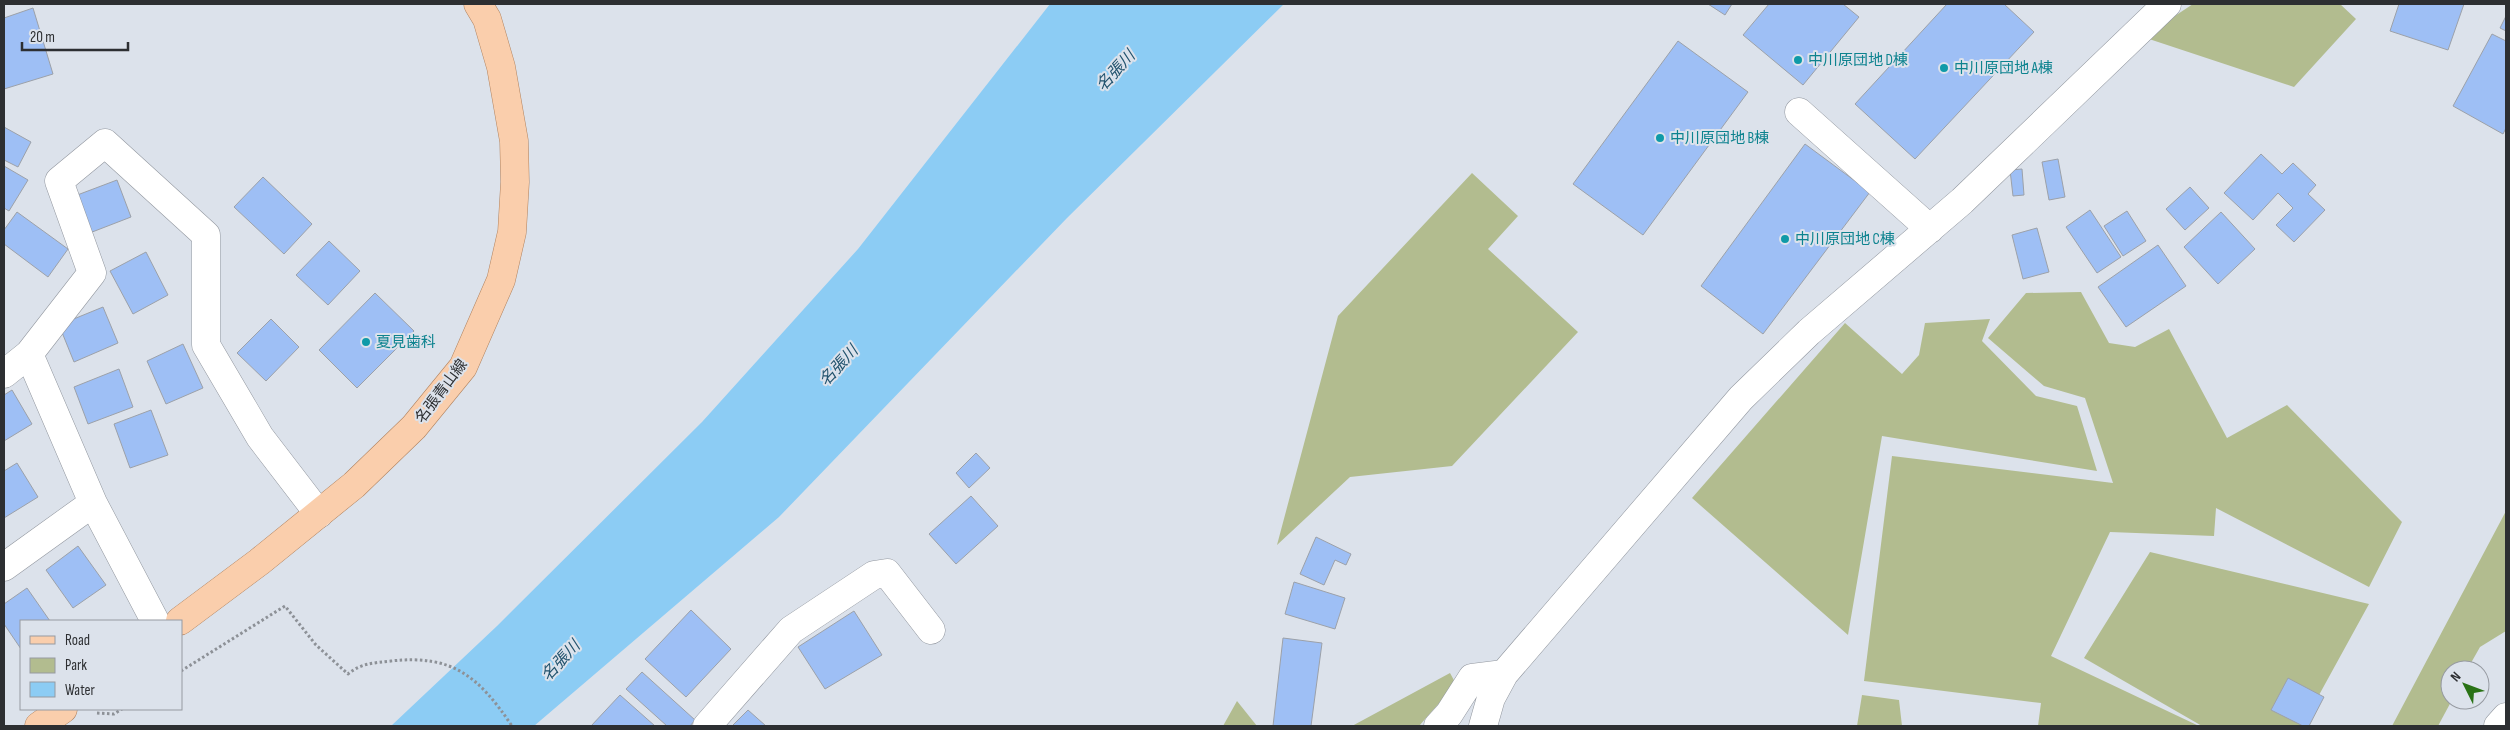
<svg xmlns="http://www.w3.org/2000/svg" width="2510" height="730" viewBox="0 0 2510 730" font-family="'Sofia Sans Condensed','Noto Sans JP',sans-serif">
  <rect width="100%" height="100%" fill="#dce2eb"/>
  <path fill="#b2bc8f" d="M2193 4H2340L2356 19 2294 87 2143 37Z
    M1472 173 1518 216 1488 249 1578 332 1452 466 1350 477 1277 545 1338 316Z
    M2081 292 2109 343 2135 347 2169 329 2227 438 2287 405 2402 522 2369 587 2216 508 2214 536 2110 532 2051 656 2199 726H2038L2041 703 1864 681 1892 456 2113 483 2085 398 2044 386 1988 338 2026 293Z
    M1990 319 1982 341 2036 396 2077 406 2097 471 1882 436 1848 635 1692 498 1845 323 1902 374 1919 355 1925 323Z
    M2506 511V631L2480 647 2467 670H2450L2452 700 2438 726H2392Z
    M2150 552 2369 604 2302 726H2202L2084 658Z
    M1450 673 1456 684 1419 726H1352Z
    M1862 695 1899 700 1902 726H1857Z
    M1237 701 1257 726H1223Z"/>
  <path fill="#8cccf4" d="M1050 4H1284L1067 218 779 517 534 726H391L497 626 702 422 858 249Z"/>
  <path fill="#9ebff5" stroke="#9ca1a9" d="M1708 4H1732L1725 15Z
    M1769 4H1843L1859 17 1803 85 1743 35Z
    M1947 4H2004L2034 32 1915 159 1855 104Z
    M2399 4H2464L2448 50 2390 31Z
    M33 8 53 74 4 89V18Z
    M2506 16V31L2500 28Z
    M2492 34 2506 41V128L2503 134 2453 106Z
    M1678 41 1748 92 1643 235 1573 184Z
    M4 127 31 142 18 167 4 160Z
    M1805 144 1870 192 1763 334 1701 286Z
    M2261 154 2282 174 2293 163 2316 185 2308 194 2325 210 2294 242 2276 225 2293 208 2278 193 2253 220 2224 193Z
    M2058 159 2065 197 2049 200 2042 162Z
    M4 166 28 180 9 211 4 208Z
    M2022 169 2024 195 2013 196 2010 170Z
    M263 177 312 224 284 254 234 207Z
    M117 180 131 217 87 234 72 197Z
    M2190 187 2209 208 2185 230 2166 209Z
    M2090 210 2121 257 2097 273 2066 227Z
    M2127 211 2146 241 2123 256 2104 226Z
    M17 212 68 249 48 277 4 244V230Z
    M2221 212 2255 249 2218 284 2184 247Z
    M2037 228 2049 272 2023 279 2012 235Z
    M329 241 360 271 328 305 296 275Z
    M2158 245 2186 286 2126 327 2098 287Z
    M146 252 168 295 133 314 110 271Z
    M375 293 414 331 357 388 319 350Z
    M103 307 118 343 74 362 59 325Z
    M271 319 299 347 266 381 237 353Z
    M183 344 203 388 166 404 147 361Z
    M119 369 133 407 88 424 74 387Z
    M12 390 32 424 4 441V395Z
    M151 410 168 455 130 468 114 424Z
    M976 453 990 468 969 488 956 473Z
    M17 463 38 497 4 518V471Z
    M971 496 998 526 956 564 929 534Z
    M1316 537 1351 554 1346 565 1335 560 1324 585 1300 574Z
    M78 546 106 585 73 608 46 570Z
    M1294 582 1345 598 1335 629 1285 614Z
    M27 588 50 621H21V649L4 624V604Z
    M691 610 731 649 686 697 645 659Z
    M854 611 882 655 825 689 798 647Z
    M1283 638 1322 643 1311 726H1273Z
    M642 672 695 720 690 726H667L626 689Z
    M2288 678 2324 697 2309 726H2303L2271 710Z
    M620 695 655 726H591Z
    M748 710 766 726H732Z"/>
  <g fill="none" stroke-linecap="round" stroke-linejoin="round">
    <defs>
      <path id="minor" d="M1799 112 1930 229
        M4 374 29 354
        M4 567 93 503
        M155 621 93 503 29 354 92 273 59 181 105 143 206 235V345L260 437 319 514
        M707 726 791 630 874 575 887 573 931 630
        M1438 726 1449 714 1472 678 1504 674
        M1483 726 1491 698 1504 674 1741 398 1809 332 1962 201 2167 4
        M2498 726 2506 717"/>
      <path id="major" d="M180 621 259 562 354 485 414 427 463 367 501 280 512 232 515 182 514 141 501 67 487 19 478 4
        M39 726 63 709"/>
    </defs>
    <use href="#minor" stroke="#92979f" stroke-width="29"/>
    <use href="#major" stroke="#b0825e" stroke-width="29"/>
    <path stroke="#8d9197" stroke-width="3" stroke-dasharray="2.5 2.5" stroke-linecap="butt" d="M181 671 285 606 316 645 348 674C361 663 374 663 391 661 453 654 479 677 512 726
      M97 713 114 714 122 709"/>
    <use href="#minor" stroke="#fff" stroke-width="28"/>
    <use href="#major" stroke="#faceac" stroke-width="28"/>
  </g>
  <g fill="#0f9aa8" stroke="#dce2eb" stroke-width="2">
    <circle cx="1798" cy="60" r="5"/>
    <circle cx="1944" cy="68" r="5"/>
    <circle cx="1660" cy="138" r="5"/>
    <circle cx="1785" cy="239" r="5"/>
    <circle cx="366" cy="342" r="5"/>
  </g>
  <g text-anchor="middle" stroke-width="4" stroke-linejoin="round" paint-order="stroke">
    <g font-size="15" fill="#0d838f" stroke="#dce2eb" text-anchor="start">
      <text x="1808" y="65">中川原団地 D棟</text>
      <text x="1954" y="73">中川原団地 A棟</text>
      <text x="1670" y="143">中川原団地 B棟</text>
      <text x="1795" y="244">中川原団地 C棟</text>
      <text x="376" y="347">夏見歯科</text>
    </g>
    <g font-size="15" fill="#2d2f32" stroke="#dce2eb">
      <text transform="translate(441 391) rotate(-53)" y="5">名張青山線</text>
    </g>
    <g font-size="16" font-style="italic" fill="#22536e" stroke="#dce2eb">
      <text transform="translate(1115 70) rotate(-47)" y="6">名張川</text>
      <text transform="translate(838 365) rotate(-47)" y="6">名張川</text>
      <text transform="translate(560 660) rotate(-47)" y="6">名張川</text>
    </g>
  </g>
  <rect width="2510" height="730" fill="none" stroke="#2d2f32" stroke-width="10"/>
  <rect x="20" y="620" width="162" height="90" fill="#dce2eb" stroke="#969aa1"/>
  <rect x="30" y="636" width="25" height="8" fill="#faceac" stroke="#969aa1"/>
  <text x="65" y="645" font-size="15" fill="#2d2f32">Road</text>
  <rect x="30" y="658" width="25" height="15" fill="#b2bc8f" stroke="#969aa1"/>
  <text x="65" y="670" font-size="15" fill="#2d2f32">Park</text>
  <rect x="30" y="682" width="25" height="15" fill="#8cccf4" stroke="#969aa1"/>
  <text x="65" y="695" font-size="15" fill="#2d2f32">Water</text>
  <g transform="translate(2465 685) rotate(312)"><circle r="24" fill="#dce2eb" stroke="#969aa1"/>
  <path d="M0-4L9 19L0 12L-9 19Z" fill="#297215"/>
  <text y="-8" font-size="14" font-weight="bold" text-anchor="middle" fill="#2d2f32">N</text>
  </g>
  <path d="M22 42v8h106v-8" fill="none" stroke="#2d2f32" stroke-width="2.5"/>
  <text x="30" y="42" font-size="15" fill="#2d2f32" stroke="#dce2eb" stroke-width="4" paint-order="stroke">20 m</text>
</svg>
